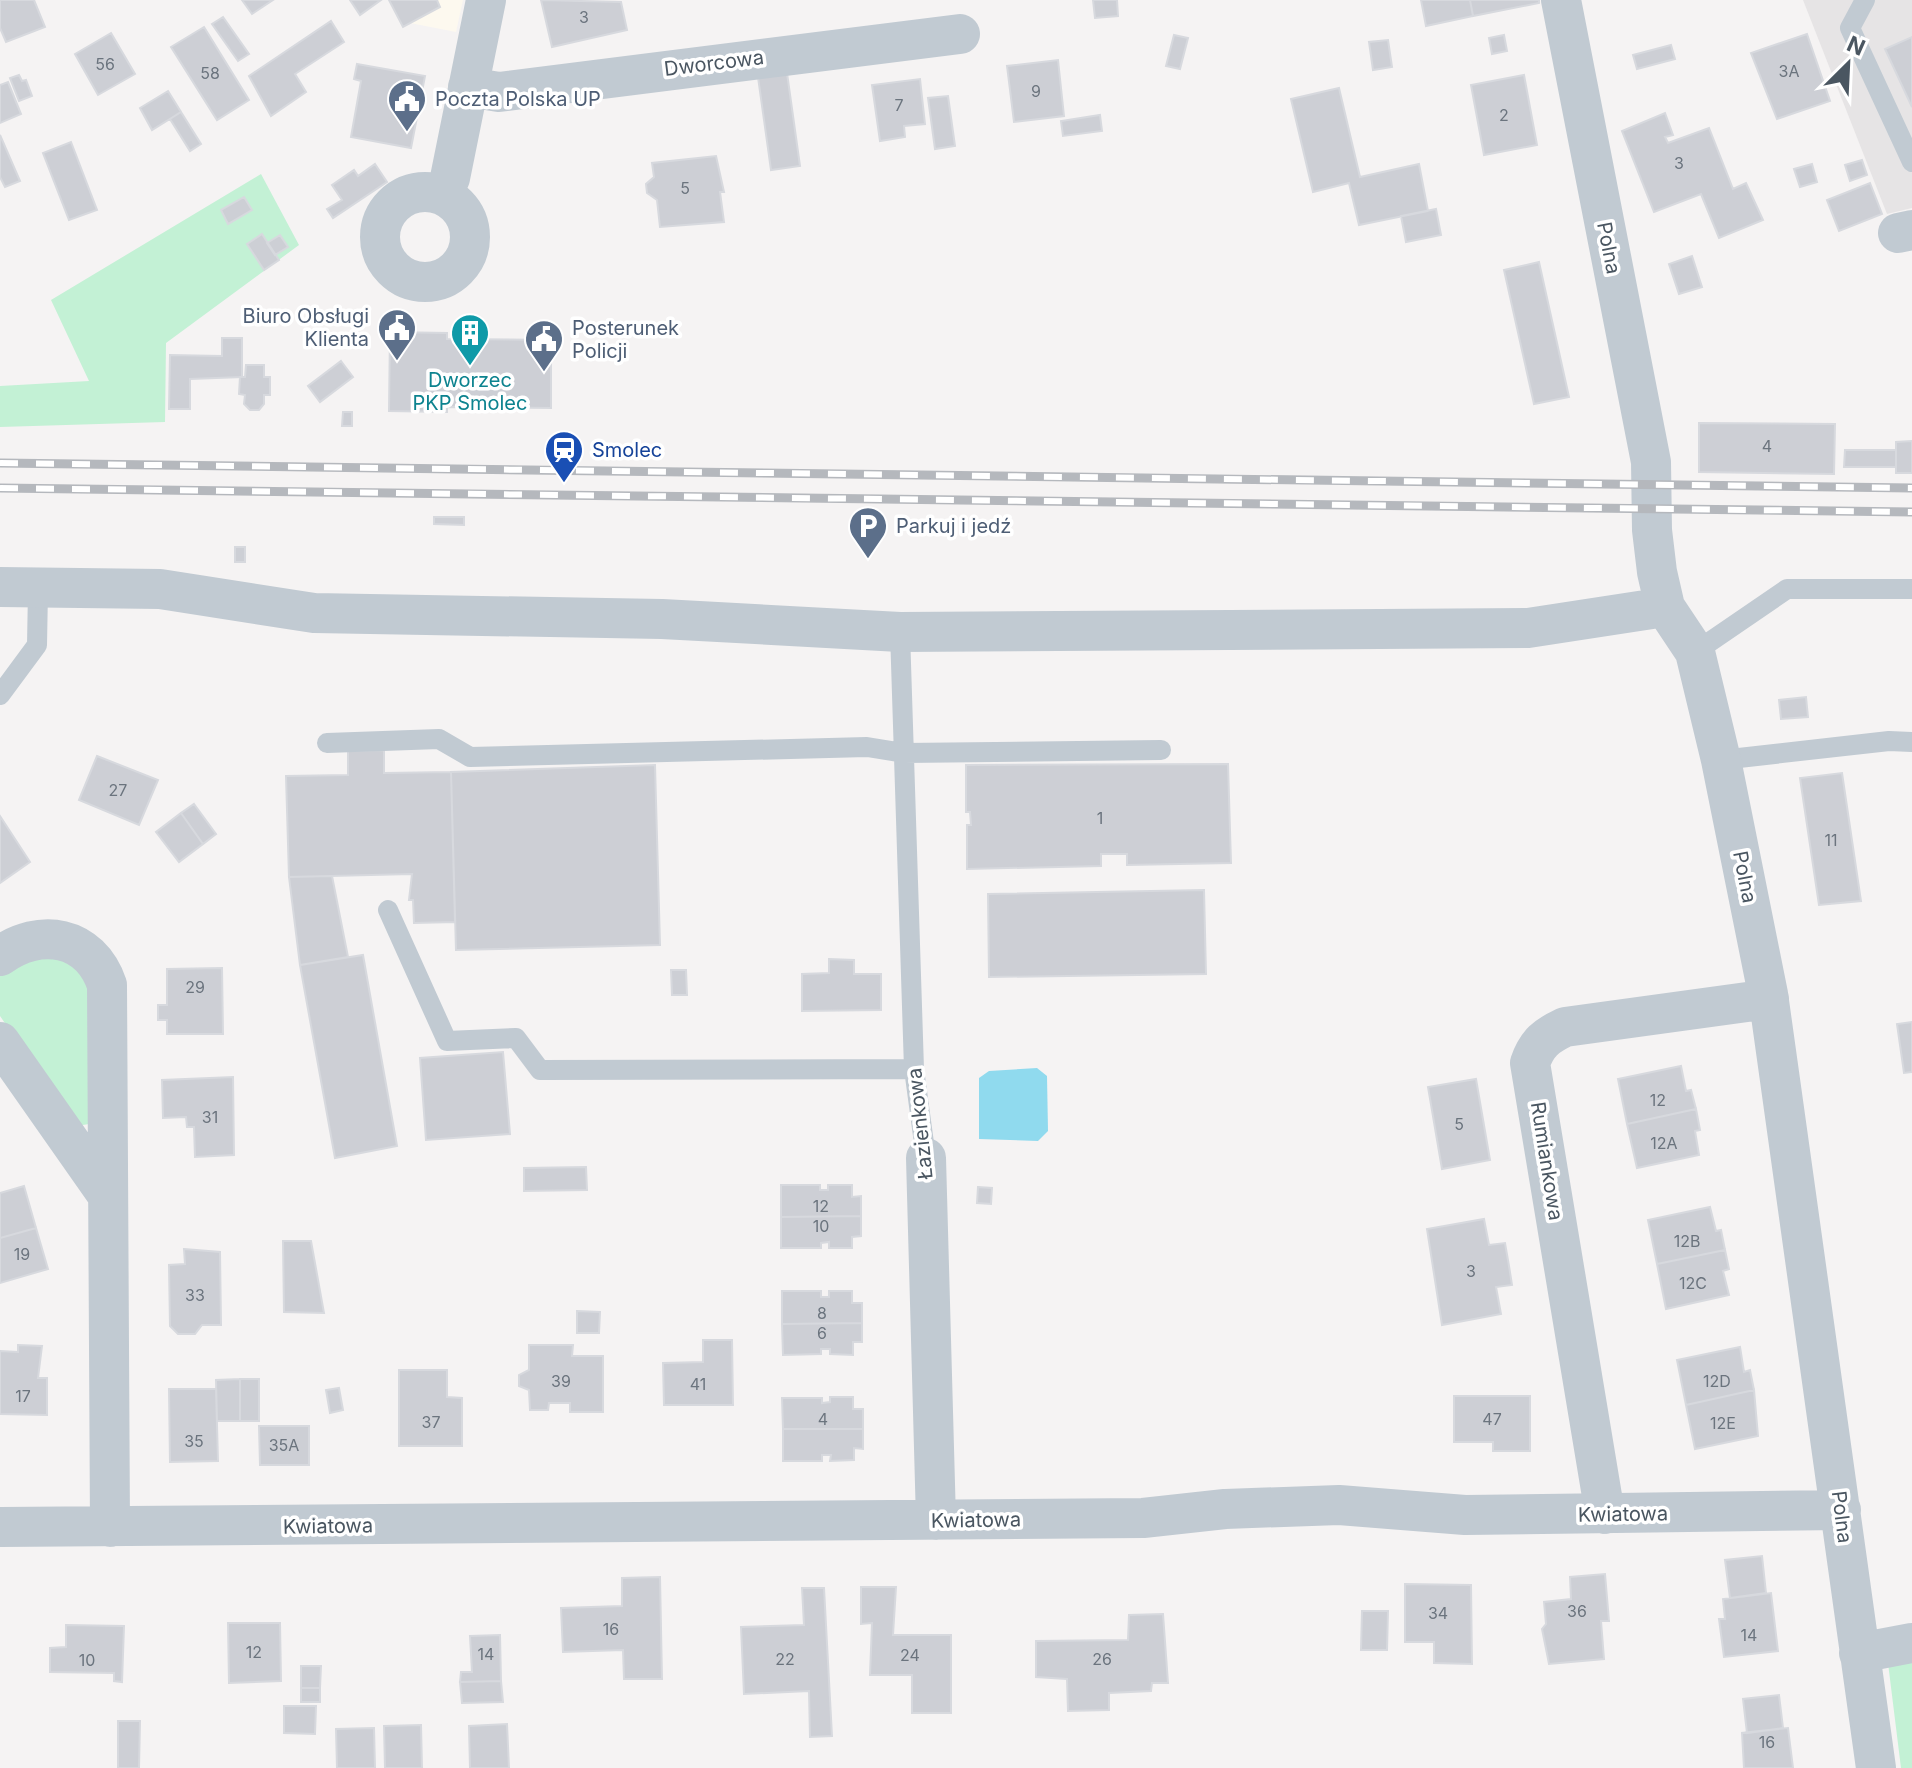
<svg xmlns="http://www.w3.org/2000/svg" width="1912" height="1768" viewBox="0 0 1912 1768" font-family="Inter,sans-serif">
  <rect width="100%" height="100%" fill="#f5f3f3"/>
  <path fill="#fdf9ef" d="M389 0H463L456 32 410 23 403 27Z"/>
  <path fill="#e6e4e5" d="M1803 0H1912V208L1887 214Z"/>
  <path fill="#c3f1d5" d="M261 174 299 245 166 343 165 422 0 427V386L89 381 51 300Z
    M45 950 87 973 96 1123 76 1126 0 1016V974Z
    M1912 1656V1768H1901L1888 1663Z"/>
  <path fill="#90daee" d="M1037 1068 1047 1076 1048 1131 1038 1141 979 1139V1078L989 1071Z"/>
  <path fill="#cdcfd5" stroke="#d7d9de" stroke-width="2" d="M0 0H34L45 27 6 42 0 28Z
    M242 0H273L252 14Z
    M350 0H381L360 15Z
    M389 0H437L440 7 403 27Z
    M541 0 621 2 627 30 552 47Z
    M1093 0H1117L1118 16 1095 18Z
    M1421 0H1470L1473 16 1426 26Z
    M1470 0H1539V3L1473 16Z
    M223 17 249 54 238 61 212 24Z
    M331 21 344 42 295 74 306 92 271 116 249 76Z
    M204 27 249 100 217 120 171 47Z
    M111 33 135 74 98 95 75 54Z
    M1807 34 1830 101 1777 119 1751 53Z
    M1174 35 1188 38 1180 69 1166 66Z
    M1504 35 1507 51 1492 54 1489 38Z
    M1912 37V107L1885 49Z
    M1388 40 1392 67 1373 70 1369 42Z
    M1671 45 1675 59 1637 69 1633 55Z
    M1058 60 1064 116 1014 122 1007 66Z
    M357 64 425 76 411 148 351 137 361 81 354 79Z
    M787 73 800 166 771 170 758 77Z
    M19 75 22 81 26 80 32 96 19 101 10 78Z
    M1524 75 1537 145 1484 155 1471 85Z
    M920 79 925 124 904 126 905 137 880 141 872 85Z
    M8 82 21 114 0 123V85Z
    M1339 88 1360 177 1419 164 1428 211 1359 225 1349 183 1313 192 1291 99Z
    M168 91 181 112 152 130 140 108Z
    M948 96 955 146 935 149 928 98Z
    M181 112 201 144 190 151 170 119Z
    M1665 113 1673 135 1665 137 1668 143 1709 128 1733 189 1746 183 1763 220 1719 238 1701 194 1654 212 1622 131Z
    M1100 115 1102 131 1063 136 1061 121Z
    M0 135 20 181 5 187 0 177Z
    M71 142 97 210 69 220 43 153Z
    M716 156 724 192H720L724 222 660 227 657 200 647 193 646 184 654 177 652 163Z
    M1862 160 1867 175 1850 181 1845 165Z
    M375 164 387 182 333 218 327 209 342 200 332 185 354 170 358 176Z
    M1812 164 1817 182 1800 187 1794 169Z
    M1870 183 1882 214 1839 231 1827 200Z
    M244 197 252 210 228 224 221 210Z
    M1436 209 1441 235 1406 242 1401 216Z
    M262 234 279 260 264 270 247 244Z
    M280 235 288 247 275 255 267 243Z
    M1692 256 1702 287 1679 294 1669 264Z
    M1539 262 1569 397 1534 404 1504 270Z
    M390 332 447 333V339L551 340V408L447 407V412L389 411Z
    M222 338H242V377L190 379V409H169L170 355 222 356Z
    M341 361 353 377 320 402 308 386Z
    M246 365H264V377H270V395H264V404L259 410H250L244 404 245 395 239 394 240 377H245Z
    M343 412H352V426H342Z
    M1699 423 1835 424 1834 474 1699 472Z
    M1912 441V473H1896V442Z
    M1845 450H1896V467H1844Z
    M434 517H464V525L434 524Z
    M235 547H245V562H235Z
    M1806 697 1808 717 1781 719 1779 700Z
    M384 750V773L451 772 455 922 414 923 413 900H409L412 874 289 877 286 776 348 775V751Z
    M97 756 158 780 139 825 79 800Z
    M1228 764 1231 863 1127 865V854H1101V866L967 869V825H971L970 812H966V765Z
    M655 765 660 945 456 950 451 772Z
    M1842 773 1861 901 1819 905 1800 778Z
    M194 804 216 834 203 844 181 813Z
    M181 813 203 844 179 862 156 832Z
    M0 816 30 862 0 883Z
    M332 876 348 957 300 965 289 877Z
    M1204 890 1206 974 989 977 988 894Z
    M363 955 397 1146 335 1158 300 965Z
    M829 959 854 960V974H881V1010L802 1011V974L829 973Z
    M222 968 223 1034H167V1020H158V1005H167V969Z
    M671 970H686L687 995H672Z
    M1912 1022V1072L1904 1073 1897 1024Z
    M503 1052 510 1134 426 1140 420 1058Z
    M1681 1066 1686 1091 1691 1090 1696 1109 1627 1124 1618 1079Z
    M233 1077 234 1155 195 1157 194 1127H187L186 1117 163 1118 162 1080Z
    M1476 1079 1490 1160 1442 1169 1428 1087Z
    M1696 1109 1700 1130 1695 1131 1699 1155 1637 1168 1627 1124Z
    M586 1167 587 1190 524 1191V1168Z
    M781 1185H820V1190H828V1185H852V1197L861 1196V1216L781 1217Z
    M24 1186 36 1228 0 1238V1193Z
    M978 1187 992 1188 991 1204 977 1203Z
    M1710 1207 1716 1231 1721 1230 1725 1250 1657 1264 1648 1220Z
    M861 1216V1236L852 1237V1248H829V1242L821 1243V1248H781V1217Z
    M1484 1219 1489 1245 1505 1243 1509 1266 1512 1285 1496 1287 1501 1314 1442 1325 1427 1229Z
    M36 1228 48 1269 0 1283V1238Z
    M283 1241H311L324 1313 284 1312Z
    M184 1249 220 1252 221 1325H202L195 1334H178L170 1326 169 1265 185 1264Z
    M1725 1250 1729 1269 1723 1271 1729 1295 1666 1309 1657 1264Z
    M782 1291H821V1297H829V1291H852V1303H862V1323L782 1324Z
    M577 1311 600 1312 599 1333H577Z
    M862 1323V1342H853V1355L830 1354V1349H821V1354L783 1355 782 1324Z
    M703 1340H732L733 1405H664L663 1363 703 1362Z
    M18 1345 42 1346 38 1378H47V1415L0 1414V1351L18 1352Z
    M529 1345H573L572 1356H603V1412H570V1403H549L548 1410H530L529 1390 519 1386V1375L529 1370Z
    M1740 1347 1744 1372 1750 1370 1754 1390 1686 1405 1677 1360Z
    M399 1370H447V1397L462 1398V1446H399Z
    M240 1379V1421H217L216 1380Z
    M240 1379H259V1421H240Z
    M339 1388 343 1410 330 1413 326 1390Z
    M169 1389H216L218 1461 170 1462Z
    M1754 1390 1758 1436 1695 1449 1686 1405Z
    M1454 1396H1530V1451H1493V1442H1454Z
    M830 1397H853V1409H863V1429H783L782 1398H822V1403L830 1402Z
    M259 1426H309V1465H260Z
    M783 1429H863V1449L854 1448V1460L830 1461 831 1455H822V1461H783Z
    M1762 1556 1766 1593 1730 1598 1725 1560Z
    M1605 1574 1609 1621H1601L1604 1659 1549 1664 1542 1629 1546 1624 1544 1602 1571 1599 1570 1577Z
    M660 1577 662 1679H624L623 1650 563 1652 561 1608 622 1606V1578Z
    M1405 1584 1471 1585 1472 1664 1434 1663V1642H1405Z
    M861 1587H896L893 1635H951V1713H912V1675H870L872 1623 861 1624Z
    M802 1588H824L832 1736 810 1737 809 1691 744 1694 741 1627 804 1625Z
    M1771 1593 1778 1651 1724 1657 1719 1619H1725L1723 1599Z
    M1362 1611H1388L1387 1650H1361Z
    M1163 1614 1168 1683H1152L1151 1691 1109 1693V1710L1068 1711 1067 1679 1036 1677V1641L1128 1640 1129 1615Z
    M228 1623H280L281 1681 229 1683Z
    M66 1625 124 1626 122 1682 114 1681V1673L50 1672V1648L66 1647Z
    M500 1635 501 1681 460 1682 461 1672H472L470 1636Z
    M301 1666H321L320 1688H301Z
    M501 1681 503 1702 462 1703 460 1682Z
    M301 1688H320V1702H301Z
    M1779 1695 1783 1728 1747 1733 1743 1699Z
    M284 1706H316L315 1734 284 1733Z
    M118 1721H140L139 1768H118Z
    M507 1724 509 1768H470L469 1726Z
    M421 1725 422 1768H385L384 1726Z
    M374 1728 375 1768H337L336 1729Z
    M1788 1728 1793 1768H1744L1742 1733Z"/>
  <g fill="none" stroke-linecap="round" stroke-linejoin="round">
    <path stroke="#c1cad2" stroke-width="20" d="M1865 0 1850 28 1912 162
      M900 632 914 1069 926 1158
      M1695 652 1787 589H1912
      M0 695 37 645 38 590
      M327 743 439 739 470 757 867 747 904 753 1161 750
      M1721 760 1889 741 1912 742
      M388 910 447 1041 516 1038 540 1070 914 1069"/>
    <path stroke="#c1cad2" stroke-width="40" d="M1561 0 1651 462 1652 530 1657 572 1665 607 1695 652 1721 760 1768 994 1876 1768
      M468 87 499 92 960 34
      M380 237a45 45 0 1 1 90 0a45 45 0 1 1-90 0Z
      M443 195 450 178 486 0
      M1898 233 1912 230
      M0 587 160 589 314 613 662 619 900 632 1528 628 1665 607
      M0 956C40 927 90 935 107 985L110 1527
      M0 1042 106 1193
      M926 1158 936 1520
      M1605 1514 1530 1063C1537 1043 1546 1036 1565 1027L1769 999
      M0 1527 1143 1518 1225 1509 1339 1505 1465 1515 1841 1510
      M1859 1653 1912 1643"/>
    <defs>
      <path id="rail" d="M0 463 1912 488
        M0 488 1912 512"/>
    </defs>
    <use href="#rail" stroke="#b5b8bd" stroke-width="9"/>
    <use href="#rail" stroke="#fff" stroke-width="6" stroke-dasharray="18" stroke-linecap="butt"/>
  </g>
  <defs>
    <symbol id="civic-pin" viewBox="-11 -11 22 30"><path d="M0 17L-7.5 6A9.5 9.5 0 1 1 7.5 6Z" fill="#5c6f8a" stroke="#fff"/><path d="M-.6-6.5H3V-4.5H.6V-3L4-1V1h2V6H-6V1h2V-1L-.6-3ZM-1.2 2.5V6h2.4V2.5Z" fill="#fff"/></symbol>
    <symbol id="building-pin" viewBox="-11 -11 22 30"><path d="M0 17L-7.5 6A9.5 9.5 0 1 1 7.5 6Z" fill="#0f9aa8" stroke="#fff"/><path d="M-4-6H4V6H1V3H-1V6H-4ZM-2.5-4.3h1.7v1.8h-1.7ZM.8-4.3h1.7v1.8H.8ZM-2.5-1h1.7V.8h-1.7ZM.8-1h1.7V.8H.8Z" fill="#fff"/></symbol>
    <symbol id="station-pin" viewBox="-11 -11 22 30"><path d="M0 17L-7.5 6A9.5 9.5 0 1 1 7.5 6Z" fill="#1a4fb4" stroke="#fff"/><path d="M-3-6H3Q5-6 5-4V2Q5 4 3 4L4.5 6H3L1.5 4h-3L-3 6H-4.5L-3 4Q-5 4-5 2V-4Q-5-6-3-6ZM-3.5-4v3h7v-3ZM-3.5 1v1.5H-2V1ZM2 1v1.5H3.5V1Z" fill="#fff"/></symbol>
    <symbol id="parking-pin" viewBox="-11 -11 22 30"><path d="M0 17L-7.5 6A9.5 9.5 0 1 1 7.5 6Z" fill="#5c6f8a" stroke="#fff"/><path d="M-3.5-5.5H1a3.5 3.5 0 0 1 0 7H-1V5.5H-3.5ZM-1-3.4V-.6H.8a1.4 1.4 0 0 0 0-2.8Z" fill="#fff"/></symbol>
  </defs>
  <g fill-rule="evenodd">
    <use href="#civic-pin" x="385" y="77" width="44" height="60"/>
    <use href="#civic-pin" x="375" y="306" width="44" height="60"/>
    <use href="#building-pin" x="448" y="311" width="44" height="60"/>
    <use href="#civic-pin" x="522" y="317" width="44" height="60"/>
    <use href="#station-pin" x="542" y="428" width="44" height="60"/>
    <use href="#parking-pin" x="846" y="504" width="44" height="60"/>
  </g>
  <g text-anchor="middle" stroke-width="7" stroke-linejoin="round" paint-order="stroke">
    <g font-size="16" fill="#6b747e">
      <text x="584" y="23">3</text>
      <text x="105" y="70">56</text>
      <text x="1789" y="77">3A</text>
      <text x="210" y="79">58</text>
      <text x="1036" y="97">9</text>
      <text x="899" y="111">7</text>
      <text x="1504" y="121">2</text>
      <text x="1679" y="169">3</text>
      <text x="685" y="194">5</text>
      <text x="1767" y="452">4</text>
      <text x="118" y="796">27</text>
      <text x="1100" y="824">1</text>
      <text x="1831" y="846">11</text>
      <text x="195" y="993">29</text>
      <text x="1658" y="1106">12</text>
      <text x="210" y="1123">31</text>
      <text x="1459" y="1130">5</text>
      <text x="1664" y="1149">12A</text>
      <text x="821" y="1212">12</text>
      <text x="821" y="1232">10</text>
      <text x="1687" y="1247">12B</text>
      <text x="22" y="1260">19</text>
      <text x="1471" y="1277">3</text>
      <text x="1693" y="1289">12C</text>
      <text x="195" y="1301">33</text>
      <text x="822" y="1319">8</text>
      <text x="822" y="1339">6</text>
      <text x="561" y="1387">39</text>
      <text x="1717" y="1387">12D</text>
      <text x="698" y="1390">41</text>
      <text x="23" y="1402">17</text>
      <text x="823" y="1425">4</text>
      <text x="1492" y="1425">47</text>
      <text x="431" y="1428">37</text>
      <text x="1723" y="1429">12E</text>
      <text x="194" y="1447">35</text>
      <text x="284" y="1451">35A</text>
      <text x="1577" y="1617">36</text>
      <text x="1438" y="1619">34</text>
      <text x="611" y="1635">16</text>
      <text x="1749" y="1641">14</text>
      <text x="254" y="1658">12</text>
      <text x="486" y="1660">14</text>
      <text x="910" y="1661">24</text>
      <text x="785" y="1665">22</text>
      <text x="1102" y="1665">26</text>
      <text x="87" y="1666">10</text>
      <text x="1767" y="1748">16</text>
    </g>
    <g font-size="20" fill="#4a5661" stroke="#fff">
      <text transform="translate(714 63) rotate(-7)" y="7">Dworcowa</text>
      <text transform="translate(1609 248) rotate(79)" y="7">Polna</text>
      <text transform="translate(1745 877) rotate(79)" y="7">Polna</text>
      <text transform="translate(920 1124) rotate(-96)" y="7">Łazienkowa</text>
      <text transform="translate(1547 1161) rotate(81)" y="7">Rumiankowa</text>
      <text transform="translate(1623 1514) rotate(-1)" y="7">Kwiatowa</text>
      <text transform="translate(1842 1517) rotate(83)" y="7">Polna</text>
      <text transform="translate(976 1520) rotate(-1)" y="7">Kwiatowa</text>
      <text transform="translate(328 1526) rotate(-1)" y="7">Kwiatowa</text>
    </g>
    <g font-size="20" fill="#4e5e75" stroke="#fff" text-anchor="start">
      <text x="435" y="106">Poczta Polska UP</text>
      <text x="369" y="323" text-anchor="end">Biuro Obsługi<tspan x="369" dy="23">Klienta</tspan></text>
      <text x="572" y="335">Posterunek<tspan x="572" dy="23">Policji</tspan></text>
      <text x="896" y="533">Parkuj i jedź</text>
    </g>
    <g font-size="20" fill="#0d838f" stroke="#fff">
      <text x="470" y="387">Dworzec<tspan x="470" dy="23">PKP Smolec</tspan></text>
    </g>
    <g font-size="20" fill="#164399" stroke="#fff" text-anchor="start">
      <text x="592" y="457">Smolec</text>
    </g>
  </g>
  <g transform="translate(1848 64) rotate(24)" stroke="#ffffff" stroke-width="6" paint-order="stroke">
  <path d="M0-6L14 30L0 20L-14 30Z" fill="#4a5661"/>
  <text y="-12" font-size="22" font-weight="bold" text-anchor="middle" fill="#4a5661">N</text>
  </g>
</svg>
